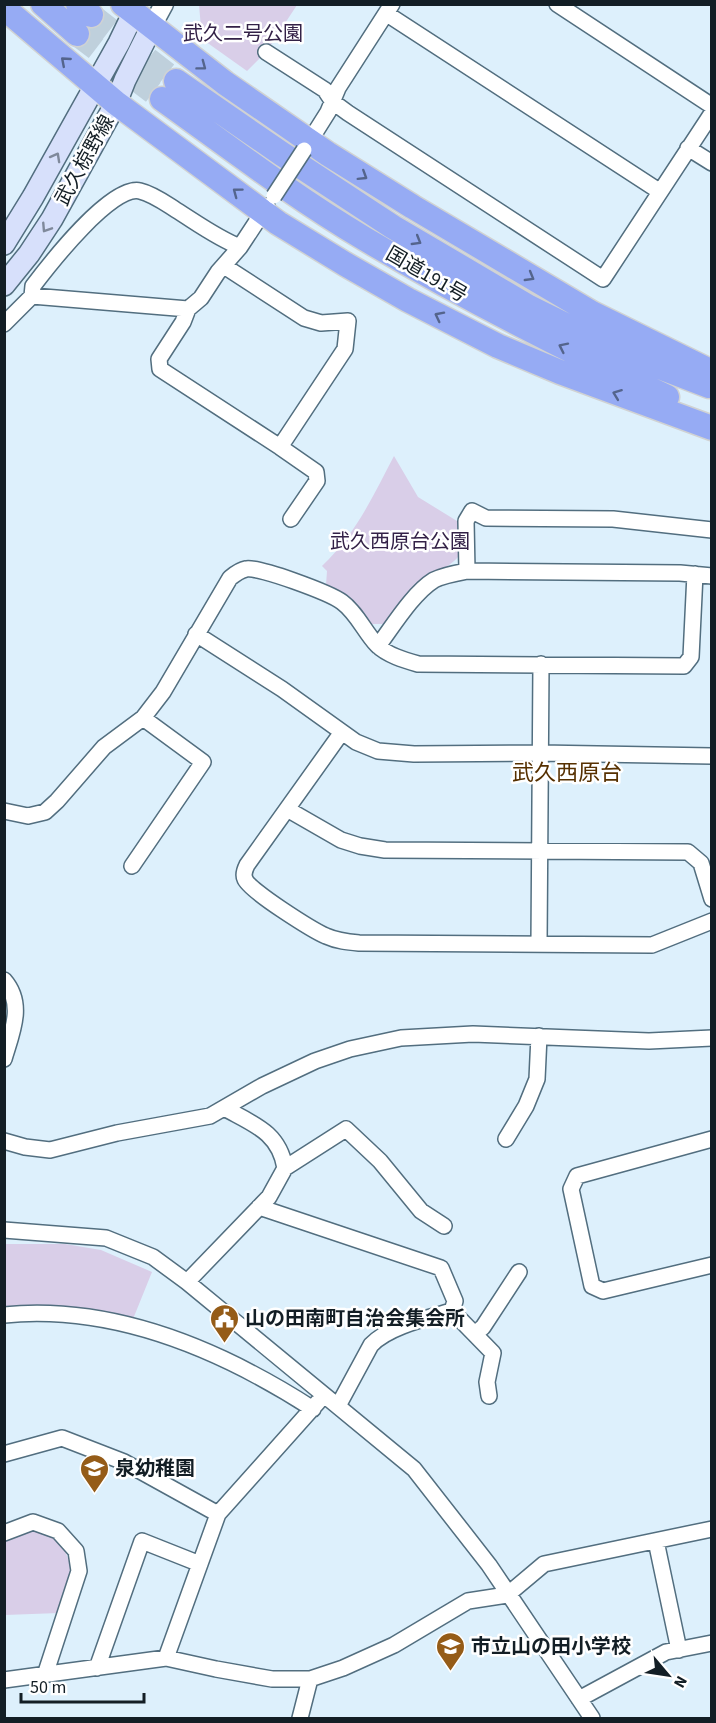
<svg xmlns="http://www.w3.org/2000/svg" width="716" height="1723" viewBox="0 0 716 1723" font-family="'Source Sans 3','Noto Sans JP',sans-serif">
  <rect width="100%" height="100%" fill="#ddf0fc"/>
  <path fill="#d9cee8" d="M199 5H297L266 52 247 71 202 39Z
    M394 456 418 497 457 521 459 556C448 569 432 573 419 584 406 595 395 611 384 624H368L345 595 326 585 327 571 322 566C356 534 373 496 394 456Z
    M4 1244H65L101 1250 152 1272 133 1319C87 1309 52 1303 5 1309Z
    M31 1528 50 1532 62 1544 72 1568 59 1613 5 1615 4 1539Z"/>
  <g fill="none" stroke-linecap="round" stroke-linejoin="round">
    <path stroke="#bfd0dc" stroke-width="24" stroke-dasharray="24 12" stroke-linecap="butt" d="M91 15 176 81
      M77 34 162 99"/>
    <defs>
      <path id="minor" d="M557 4 712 106
        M387 14 659 191
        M266 52 325 90 333 102 348 113 603 279 712 113
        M306 147 328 112 338 88 392 4
        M688 148 712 163
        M224 266 304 318 321 323 348 321 345 349 280 447 160 369 159 359 183 322 188 309 201 298 218 272 240 247 267 206
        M32 296 33 286C49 265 112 184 140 191 153 194 165 203 176 210 197 223 217 238 240 247
        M4 324 32 296 188 309
        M280 447 316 472 317 481 291 519
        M467 571 466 521 472 511 486 518 613 519 712 530
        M196 634 282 689 356 742 378 751 414 754 540 753 712 756
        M378 646C393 626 413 593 434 580 444 575 456 573 467 571L680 573 712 576
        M342 732 247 865C245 869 243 875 245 879 248 890 314 931 326 936 337 941 348 942 359 943L652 945 712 921
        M287 809 341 840 360 846 385 850 688 852 701 863 712 899
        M4 811 28 816 45 812 57 801 104 747 143 718 163 692 230 578C235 574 240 570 246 569 258 566 330 593 342 602 357 613 364 631 377 645 387 655 404 660 418 664L684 666 691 657 695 574
        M132 866 203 762 143 718
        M539 944 541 664
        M4 980C25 1004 12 1032 4 1059
        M506 1139 526 1106 537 1079 539 1036
        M712 1139 577 1176 571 1189 592 1286 603 1291 712 1265
        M4 1141 25 1147 50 1150 117 1133 210 1116 262 1086 315 1061 350 1049 401 1038 473 1034 649 1041 712 1038
        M285 1168 346 1129 380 1161 421 1211 444 1226
        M259 1207 441 1268 455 1301 452 1311C428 1318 389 1326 371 1345L338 1406
        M4 1230 106 1238 153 1257 187 1282 414 1469 489 1565 592 1718
        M187 1282 269 1197 285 1168C279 1132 253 1124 224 1108
        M452 1311 493 1353 487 1382 489 1396
        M4 1315C114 1304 223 1351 313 1409
        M475 1334 483 1327 519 1272
        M4 1454 62 1438 124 1462 218 1514
        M4 1533 33 1522 58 1531 76 1551 79 1571 45 1675
        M656 1541 679 1650
        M166 1658 218 1514 318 1402
        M97 1668 142 1541 200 1564
        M4 1680 166 1658 216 1669 272 1679H310L343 1668 394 1645 468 1601 507 1595 544 1564 712 1529
        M579 1699 666 1652 712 1643
        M300 1718 310 1679"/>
      <path id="tertiary" d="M151 28 164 4"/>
      <path id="secondary" d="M4 244 33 197 119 43 133 14
        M4 285 29 254 52 219 116 103 125 80 151 28"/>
      <path id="trunk" d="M43 4 77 34
        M78 4 91 15
        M123 4 225 83 328 154 413 207 592 313 712 372
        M4 8 116 103 278 223 345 264 408 300 498 346 560 372 712 428
        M176 81 282 154 393 227 529 307 618 351 709 386
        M162 99C229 147 294 197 365 239 463 297 564 349 667 397"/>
    </defs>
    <use href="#minor" stroke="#526e7f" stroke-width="18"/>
    <use href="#tertiary" stroke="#526e7f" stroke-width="21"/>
    <use href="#secondary" stroke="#526e7f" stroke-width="24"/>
    <use href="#trunk" stroke="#d0d2d3" stroke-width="27"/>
    <use href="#minor" stroke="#fff" stroke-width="15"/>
    <use href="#tertiary" stroke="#fff" stroke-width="18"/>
    <use href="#secondary" stroke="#d7e0fb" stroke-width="21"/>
    <use href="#trunk" stroke="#96abf4" stroke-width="24"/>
    <defs>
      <path id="minor-bridge" d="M274 196 304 150"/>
    </defs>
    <use href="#minor-bridge" stroke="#526e7f" stroke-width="18" stroke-linecap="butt"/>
    <use href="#minor-bridge" stroke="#fff" stroke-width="15"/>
  </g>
  <defs><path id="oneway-chevron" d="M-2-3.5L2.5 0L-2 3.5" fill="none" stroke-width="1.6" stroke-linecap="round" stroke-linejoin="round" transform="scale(1.5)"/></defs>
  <g stroke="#54648c">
    <use href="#oneway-chevron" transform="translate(65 61) rotate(-139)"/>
    <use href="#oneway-chevron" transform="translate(202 66) rotate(37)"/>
    <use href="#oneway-chevron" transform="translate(363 176) rotate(32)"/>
    <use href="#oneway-chevron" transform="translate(237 192) rotate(-143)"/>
    <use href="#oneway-chevron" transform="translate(417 241) rotate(31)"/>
    <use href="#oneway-chevron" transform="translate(530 277) rotate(30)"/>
    <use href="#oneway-chevron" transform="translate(439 316) rotate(-153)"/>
    <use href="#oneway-chevron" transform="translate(563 347) rotate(-154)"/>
    <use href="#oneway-chevron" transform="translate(617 394) rotate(-159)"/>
  </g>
  <g stroke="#7f899b">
    <use href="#oneway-chevron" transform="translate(56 157) rotate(-61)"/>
    <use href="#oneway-chevron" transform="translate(46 228) rotate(123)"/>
  </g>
  <defs>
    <symbol id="civic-pin" viewBox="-11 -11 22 30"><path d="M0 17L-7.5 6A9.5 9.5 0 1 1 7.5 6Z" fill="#955c18" stroke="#fff"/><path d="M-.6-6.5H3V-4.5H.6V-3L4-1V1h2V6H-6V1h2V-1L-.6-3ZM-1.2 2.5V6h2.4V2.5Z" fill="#fff"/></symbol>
    <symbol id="school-pin" viewBox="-11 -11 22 30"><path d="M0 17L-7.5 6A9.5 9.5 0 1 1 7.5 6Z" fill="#955c18" stroke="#fff"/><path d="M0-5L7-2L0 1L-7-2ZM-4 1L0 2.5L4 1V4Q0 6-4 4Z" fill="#fff"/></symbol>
  </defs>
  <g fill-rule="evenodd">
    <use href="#civic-pin" x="208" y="1302" width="33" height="45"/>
    <use href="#school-pin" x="78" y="1452" width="33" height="45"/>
    <use href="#school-pin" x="434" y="1630" width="33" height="45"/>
  </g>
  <g text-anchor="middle" stroke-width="5" stroke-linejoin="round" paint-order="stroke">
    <g font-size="20" fill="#332147" stroke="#fff">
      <text x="243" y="40">武久二号公園</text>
      <text x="400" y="548">武久西原台公園</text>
    </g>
    <g font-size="20" fill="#131e25" stroke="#fff">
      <text transform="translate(84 160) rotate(-61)" y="7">武久椋野線</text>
      <text transform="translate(427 274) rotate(30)" y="7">国道191号</text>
    </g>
    <g font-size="20" font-weight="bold" fill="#131e25" stroke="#fff" text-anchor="start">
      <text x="245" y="1325">山の田南町自治会集会所</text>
      <text x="115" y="1475">泉幼稚園</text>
      <text x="471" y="1653">市立山の田小学校</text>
    </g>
    <g font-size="22" fill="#563000" stroke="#fff">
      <text x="567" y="780">武久西原台</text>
    </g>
  </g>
  <rect width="716" height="1723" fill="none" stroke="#131e25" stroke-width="12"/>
  <g transform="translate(668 1675) rotate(119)" stroke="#ffffff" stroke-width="4.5" paint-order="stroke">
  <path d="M0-4.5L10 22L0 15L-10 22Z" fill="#131e25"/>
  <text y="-9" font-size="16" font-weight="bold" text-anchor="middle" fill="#131e25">N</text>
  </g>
  <path d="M21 1693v9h123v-9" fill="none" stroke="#131e25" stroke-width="3"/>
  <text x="30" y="1693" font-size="18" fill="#131e25" stroke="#ffffff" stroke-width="4.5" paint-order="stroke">50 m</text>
</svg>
